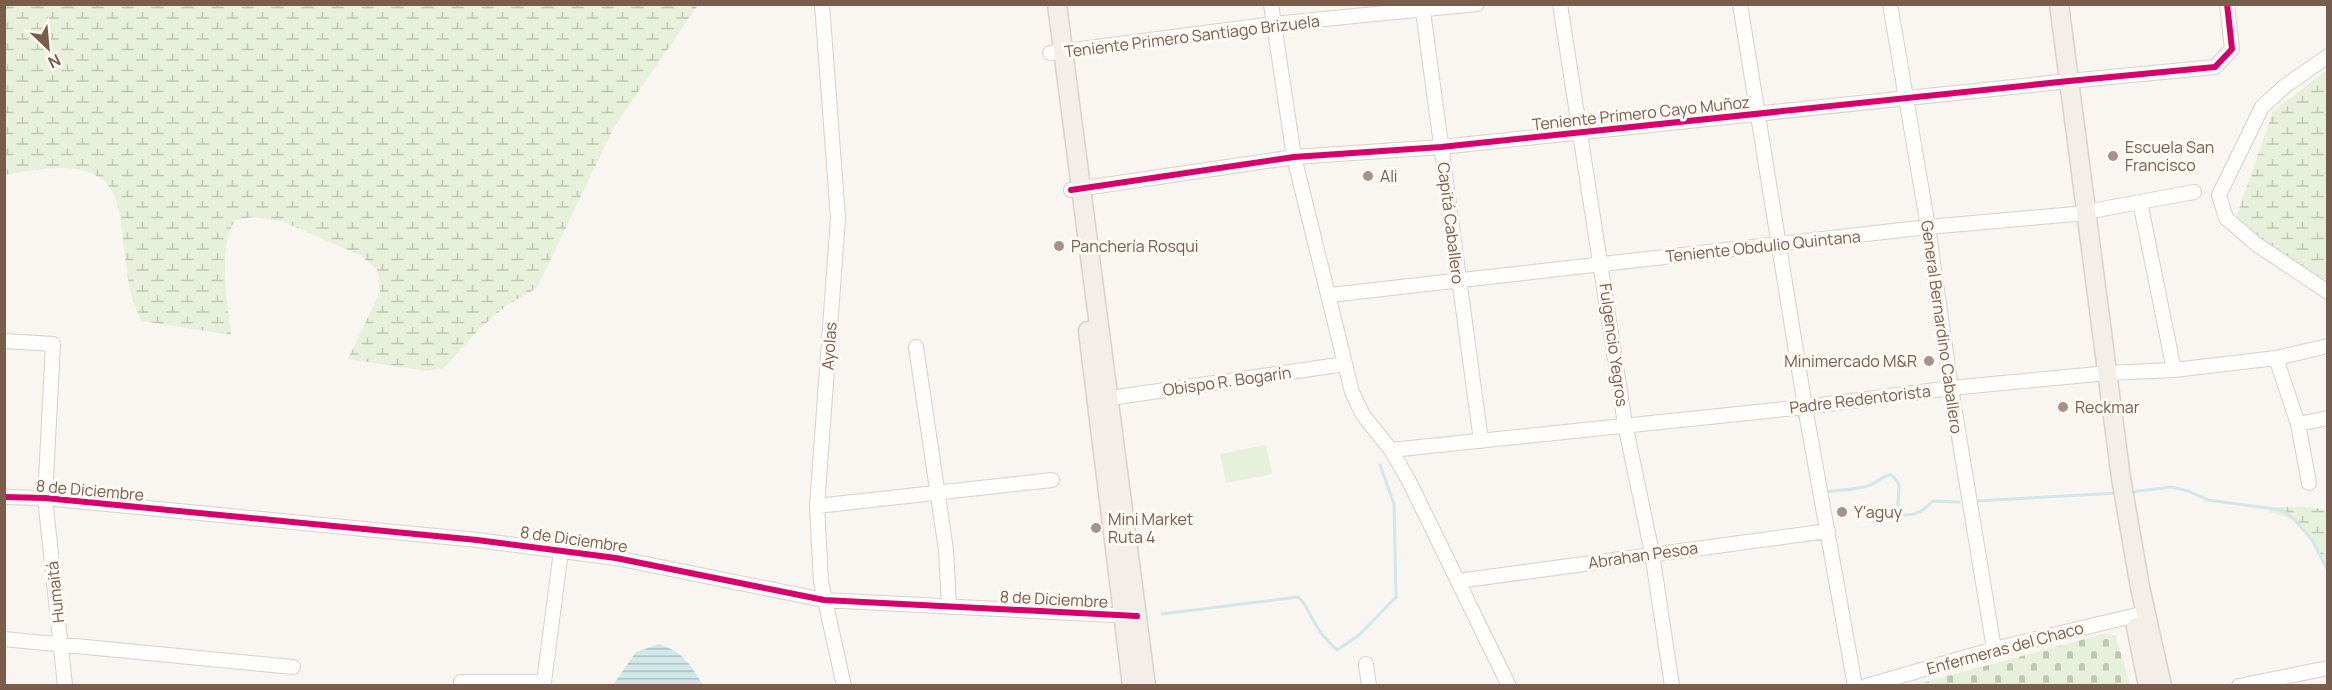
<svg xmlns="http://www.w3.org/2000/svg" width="2332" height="690" viewBox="0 0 2332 690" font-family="Manrope,sans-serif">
  <defs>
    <pattern id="wetland-marsh" width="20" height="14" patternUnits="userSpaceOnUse" patternTransform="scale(1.5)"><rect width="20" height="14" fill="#e7f0db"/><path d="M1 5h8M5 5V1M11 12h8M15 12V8" fill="none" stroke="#c0c6b4"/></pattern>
    <pattern id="cemetery-stones" width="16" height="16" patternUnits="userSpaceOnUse" patternTransform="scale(1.5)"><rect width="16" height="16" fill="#e7f0db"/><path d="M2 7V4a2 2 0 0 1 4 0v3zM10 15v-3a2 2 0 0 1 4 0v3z" fill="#c0c6b4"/></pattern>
    <pattern id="water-rules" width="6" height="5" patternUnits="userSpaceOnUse" patternTransform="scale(1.5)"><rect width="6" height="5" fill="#d0e8ea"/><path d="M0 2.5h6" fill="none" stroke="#aebfc0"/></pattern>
  </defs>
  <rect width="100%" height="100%" fill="#f9f5f0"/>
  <path fill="url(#wetland-marsh)" d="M5 4H698V5L614 127 537 288 507 305 479 329 444 368 427 371 348 359 380 292 378 271 360 255 281 221 253 217 235 220C217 248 228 303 231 335L142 321C131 301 129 287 126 264 123 242 122 216 114 195 97 156 38 169 5 175Z
    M2327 70V285L2257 245 2236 218 2273 111Z
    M2274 507H2308L2327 510V571C2322 564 2321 558 2318 550 2311 528 2289 515 2268 512Z"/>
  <path fill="url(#cemetery-stones)" d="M2107 633 2116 636 2130 685H1914Z"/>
  <path fill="#e7f0db" d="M1266 445 1272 474 1226 483 1220 454Z"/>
  <path fill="url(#water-rules)" d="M659 644C683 652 690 664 703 685H613L636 652Z"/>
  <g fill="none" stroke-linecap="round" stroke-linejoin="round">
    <path stroke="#d0e8ea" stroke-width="3" d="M1798 412 1802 425
      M1825 492C1839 490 1856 490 1870 485 1879 482 1882 475 1892 475L1899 484 1898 504 1903 515C1916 516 1924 510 1933 501L1959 502
      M2131 492 2172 487 2188 491 2208 500 2282 510 2295 520 2312 540 2328 571
      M1976 501 2118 493
      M1162 614 1298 597C1306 603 1307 610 1312 618 1318 630 1327 641 1337 650L1358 636 1396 597 1394 504 1380 465"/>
    <defs>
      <path id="minor" d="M822 4 838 218 817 506 821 582 844 686
        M1271 4 1294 157 1352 392 1363 415 1391 450 1409 481 1509 686
        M1422 4 1481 441
        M1560 4 1625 424 1652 553 1672 686
        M1740 4 1805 407 1855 686
        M1890 4 1928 227 1951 388 1994 649
        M1050 53 1273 24 1477 4
        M2328 56 2285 86 2262 107 2219 195 2226 218 2256 244 2328 292
        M1071 190 1294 157 1441 147 2069 81 2215 67 2232 49 2227 4
        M2140 202 2174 370
        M1330 295 1928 227 2075 214 2194 192
        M4 341 53 344 45 498 65 686
        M916 347 946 550 949 607
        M2276 358 2298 424 2309 483
        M1110 398 1345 364
        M2298 424 2328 418
        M1391 450 1805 407 1951 388 2108 373 2174 370 2276 358 2328 346
        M4 497 45 498 477 540 616 558 824 600 1131 616
        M817 506 1052 480
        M1458 581 1828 531
        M4 639 293 667
        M1366 664 1369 686
        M461 682H544L561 551
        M1866 686 1994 649 2145 613
        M2239 686 2328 668"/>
      <path id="major" d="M1057 4 1146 686
        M2059 4 2121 478 2140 587 2162 686
        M1088 331 1132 686
        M2136 627 2148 686"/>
    </defs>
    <use href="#minor" stroke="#d7d1cb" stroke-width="16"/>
    <use href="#major" stroke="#dad1cc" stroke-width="21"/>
    <use href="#minor" stroke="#fefefd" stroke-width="14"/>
    <use href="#major" stroke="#f3eee8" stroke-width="18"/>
    <defs>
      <path id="cycleway" d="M1071 190 1294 157 1441 147 2069 81 2215 67 2232 49 2227 4
        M4 497 45 498 477 540 616 558 824 600 1137 616"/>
    </defs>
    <use href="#cycleway" stroke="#fffaf3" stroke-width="10"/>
    <use href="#cycleway" stroke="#d6006c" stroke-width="6"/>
  </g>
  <g fill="#a69286" stroke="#fffaf3" stroke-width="2">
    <circle cx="2113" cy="156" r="6"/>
    <circle cx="1368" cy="176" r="6"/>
    <circle cx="1059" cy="246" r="6"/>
    <circle cx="1929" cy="361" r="6"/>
    <circle cx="2063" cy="407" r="6"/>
    <circle cx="1842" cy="512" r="6"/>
    <circle cx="1096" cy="528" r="6"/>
  </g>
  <g text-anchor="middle" stroke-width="6" stroke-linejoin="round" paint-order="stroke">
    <g font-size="16" fill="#7a5c4d" stroke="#fffaf3">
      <text transform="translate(1192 36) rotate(-7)" y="6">Teniente Primero Santiago Brizuela</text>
      <text transform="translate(1641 113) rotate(-6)" y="6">Teniente Primero Cayo Muñoz</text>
      <text transform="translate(1451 223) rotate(83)" y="6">Capitá Caballero</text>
      <text transform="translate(1763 246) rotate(-6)" y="6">Teniente Obdulio Quintana</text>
      <text transform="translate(1942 327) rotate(82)" y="6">General Bernardino Caballero</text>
      <text transform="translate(1614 345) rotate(82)" y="6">Fulgencio Yegros</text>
      <text transform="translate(829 346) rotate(-86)" y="6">Ayolas</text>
      <text transform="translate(1227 381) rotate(-8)" y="6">Obispo R. Bogarín</text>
      <text transform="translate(1860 399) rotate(-7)" y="6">Padre Redentorista</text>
      <text transform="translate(90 490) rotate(5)" y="6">8 de Diciembre</text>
      <text transform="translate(574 539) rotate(8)" y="6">8 de Diciembre</text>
      <text transform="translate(1643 555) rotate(-8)" y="6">Abrahan Pesoa</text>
      <text transform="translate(55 592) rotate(-96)" y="6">Humaitá</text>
      <text transform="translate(1054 599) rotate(3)" y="6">8 de Diciembre</text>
      <text transform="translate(2005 648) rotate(-15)" y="6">Enfermeras del Chaco</text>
    </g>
    <g font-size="16" fill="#7a5c4d" stroke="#fffaf3" text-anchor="start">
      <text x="2125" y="153">Escuela San<tspan x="2125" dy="18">Francisco</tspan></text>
      <text x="1380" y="182">Ali</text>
      <text x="1071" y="252">Panchería Rosqui</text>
      <text x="1917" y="367" text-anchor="end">Minimercado M&amp;R</text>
      <text x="2075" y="413">Reckmar</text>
      <text x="1854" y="518">Y'aguy</text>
      <text x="1108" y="525">Mini Market<tspan x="1108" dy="18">Ruta 4</tspan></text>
    </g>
  </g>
  <rect width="2332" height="690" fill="none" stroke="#7a5c4d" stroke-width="12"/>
  <g transform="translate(48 48) rotate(154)" stroke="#fffaf3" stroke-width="4.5" paint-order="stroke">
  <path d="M0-4.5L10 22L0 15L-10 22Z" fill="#7a5c4d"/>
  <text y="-9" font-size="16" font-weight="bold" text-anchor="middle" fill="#7a5c4d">N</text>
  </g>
</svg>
